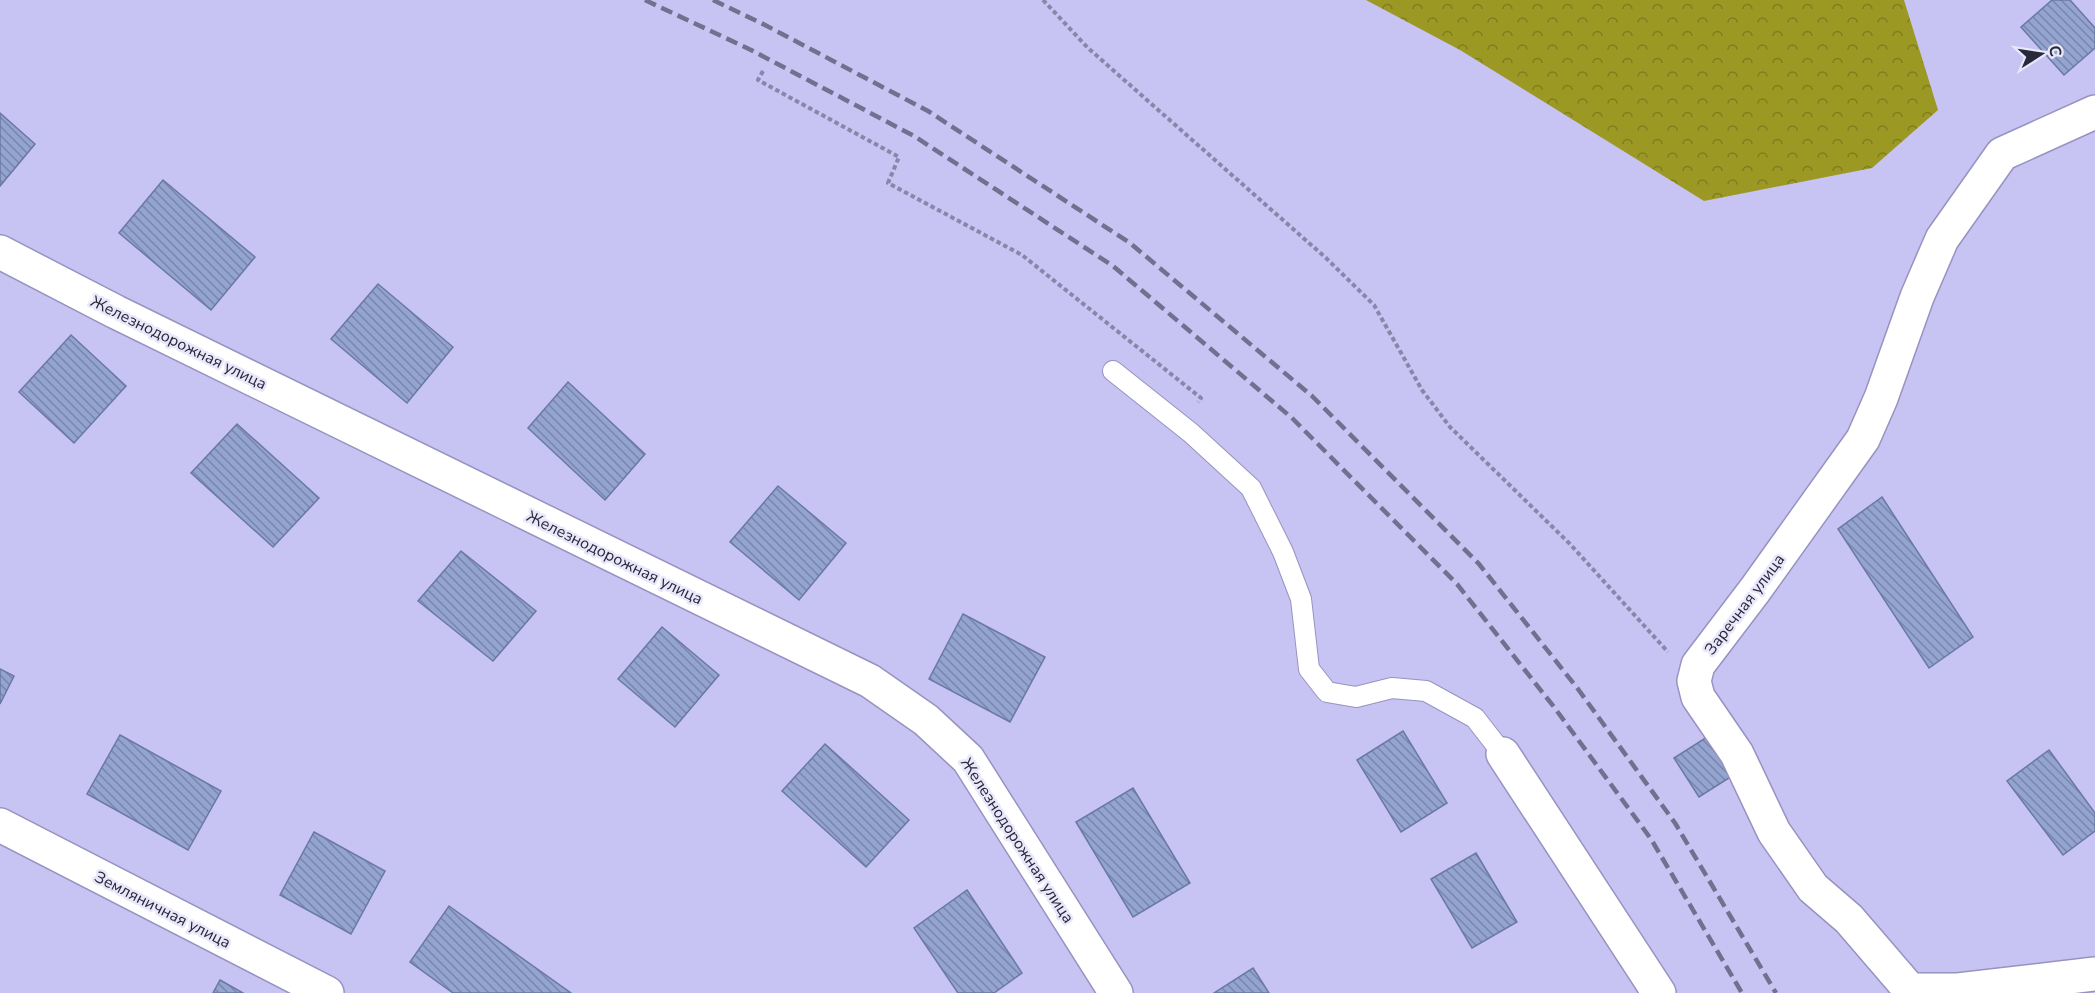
<svg xmlns="http://www.w3.org/2000/svg" width="2095" height="993" viewBox="0 0 2095 993" font-family="'Nunito Sans',sans-serif">
  <defs>
    <pattern id="forest-crowns" width="20" height="18" patternUnits="userSpaceOnUse" patternTransform="scale(1.5)"><rect width="20" height="18" fill="#9b9923"/><path d="M2 6a3 3 0 1 1 6 0M12 15a3 3 0 1 1 6 0" fill="none" stroke="#7e7d1f"/></pattern>
    <pattern id="building-back-hatch" width="6" height="6" patternUnits="userSpaceOnUse" patternTransform="scale(1.5)"><rect width="6" height="6" fill="#94a4d0"/><path d="M-1 5l2 2M0 0l6 6M5-1l2 2" fill="none" stroke="#7986aa"/></pattern>
  </defs>
  <rect width="100%" height="100%" fill="#c7c3f3"/>
  <path fill="url(#forest-crowns)" d="M1366 0H1904L1938 110 1872 168 1704 201 1460 50Z"/>
  <path fill="url(#building-back-hatch)" stroke="#6979a2" stroke-width="1.5" d="M2052 0H2070L2095 28V48L2064 75 2021 27Z
    M0 113 35 144 0 186Z
    M163 180 255 257 211 310 119 233Z
    M378 284 453 347 407 403 331 339Z
    M71 335 126 386 74 443 19 392Z
    M568 382 645 454 605 500 528 428Z
    M237 424 319 498 273 547 191 473Z
    M778 486 846 543 799 600 730 542Z
    M1882 497 1973 637 1929 668 1838 529Z
    M461 551 536 611 493 661 418 601Z
    M963 614 1045 657 1010 722 929 679Z
    M662 627 719 675 675 727 618 679Z
    M0 669 14 676 0 704Z
    M1403 731 1447 803 1401 832 1357 760Z
    M120 735 221 791 188 850 87 794Z
    M1707 737 1732 776 1699 797 1674 758Z
    M825 744 909 820 866 867 782 791Z
    M2049 750 2095 813V831L2063 855 2007 781Z
    M1133 788 1190 883 1133 917 1076 822Z
    M314 832 385 871 351 934 280 895Z
    M1476 853 1517 922 1472 948 1431 879Z
    M967 890 1022 973 994 993H958L914 928Z
    M449 906 571 993H453L410 962Z
    M1253 968 1269 993H1214Z
    M220 980 243 993H213Z"/>
  <g fill="none" stroke-linecap="round" stroke-linejoin="round">
    <defs>
      <path id="lane" d="M1113 371 1191 433 1251 488 1283 552 1301 599 1309 669 1327 692 1356 697 1392 688 1426 691 1475 718 1503 754"/>
      <path id="street" d="M2095 112 2002 154 1942 239 1917 297 1881 398 1863 439 1755 590 1698 665 1694 681 1698 697 1737 754 1774 832 1813 888 1849 919 1910 990H1958L2095 974
        M0 252 116 312 870 681 926 720 968 759 1116 993
        M1503 754 1659 993
        M0 825 327 993"/>
    </defs>
    <use href="#lane" stroke="#9793c0" stroke-width="22"/>
    <use href="#street" stroke="#9793c0" stroke-width="36"/>
    <path stroke="#8986aa" stroke-width="4" stroke-dasharray="4.5 3" stroke-linecap="butt" d="M1043 0 1088 48 1326 258 1374 305 1422 390 1450 427 1570 544 1668 652
      M763 71 758 80 899 157 888 183 1022 255 1201 398 1198 402"/>
    <use href="#lane" stroke="#fff" stroke-width="20"/>
    <use href="#street" stroke="#fff" stroke-width="33"/>
    <path stroke="#726f8f" stroke-width="4.5" stroke-dasharray="12 6" stroke-linecap="butt" d="M645 0 751 50 914 136 1113 266 1292 418 1457 584 1554 707 1651 839 1742 993
      M713 0 765 25 928 111 1130 243 1312 396 1479 564 1578 689 1675 823 1776 993"/>
  </g>
  <g text-anchor="middle" stroke-width="5" stroke-linejoin="round" paint-order="stroke">
    <g font-size="16" fill="#29273a" stroke="#e9e8fb">
      <text transform="translate(179 342) rotate(26)" y="6">Железнодорожная улица</text>
      <text transform="translate(615 557) rotate(26)" y="6">Железнодорожная улица</text>
      <text transform="translate(1744 604) rotate(-53)" y="6">Заречная улица</text>
      <text transform="translate(1018 840) rotate(57)" y="6">Железнодорожная улица</text>
      <text transform="translate(163 909) rotate(27)" y="6">Земляничная улица</text>
    </g>
  </g>
  <g transform="translate(2041 54) rotate(78)" stroke="#e9e8fb" stroke-width="4.5" paint-order="stroke">
  <path d="M0-4.5L10 22L0 15L-10 22Z" fill="#29273a"/>
  <text y="-9" font-size="16" font-weight="bold" text-anchor="middle" fill="#29273a">С</text>
  </g>
</svg>
